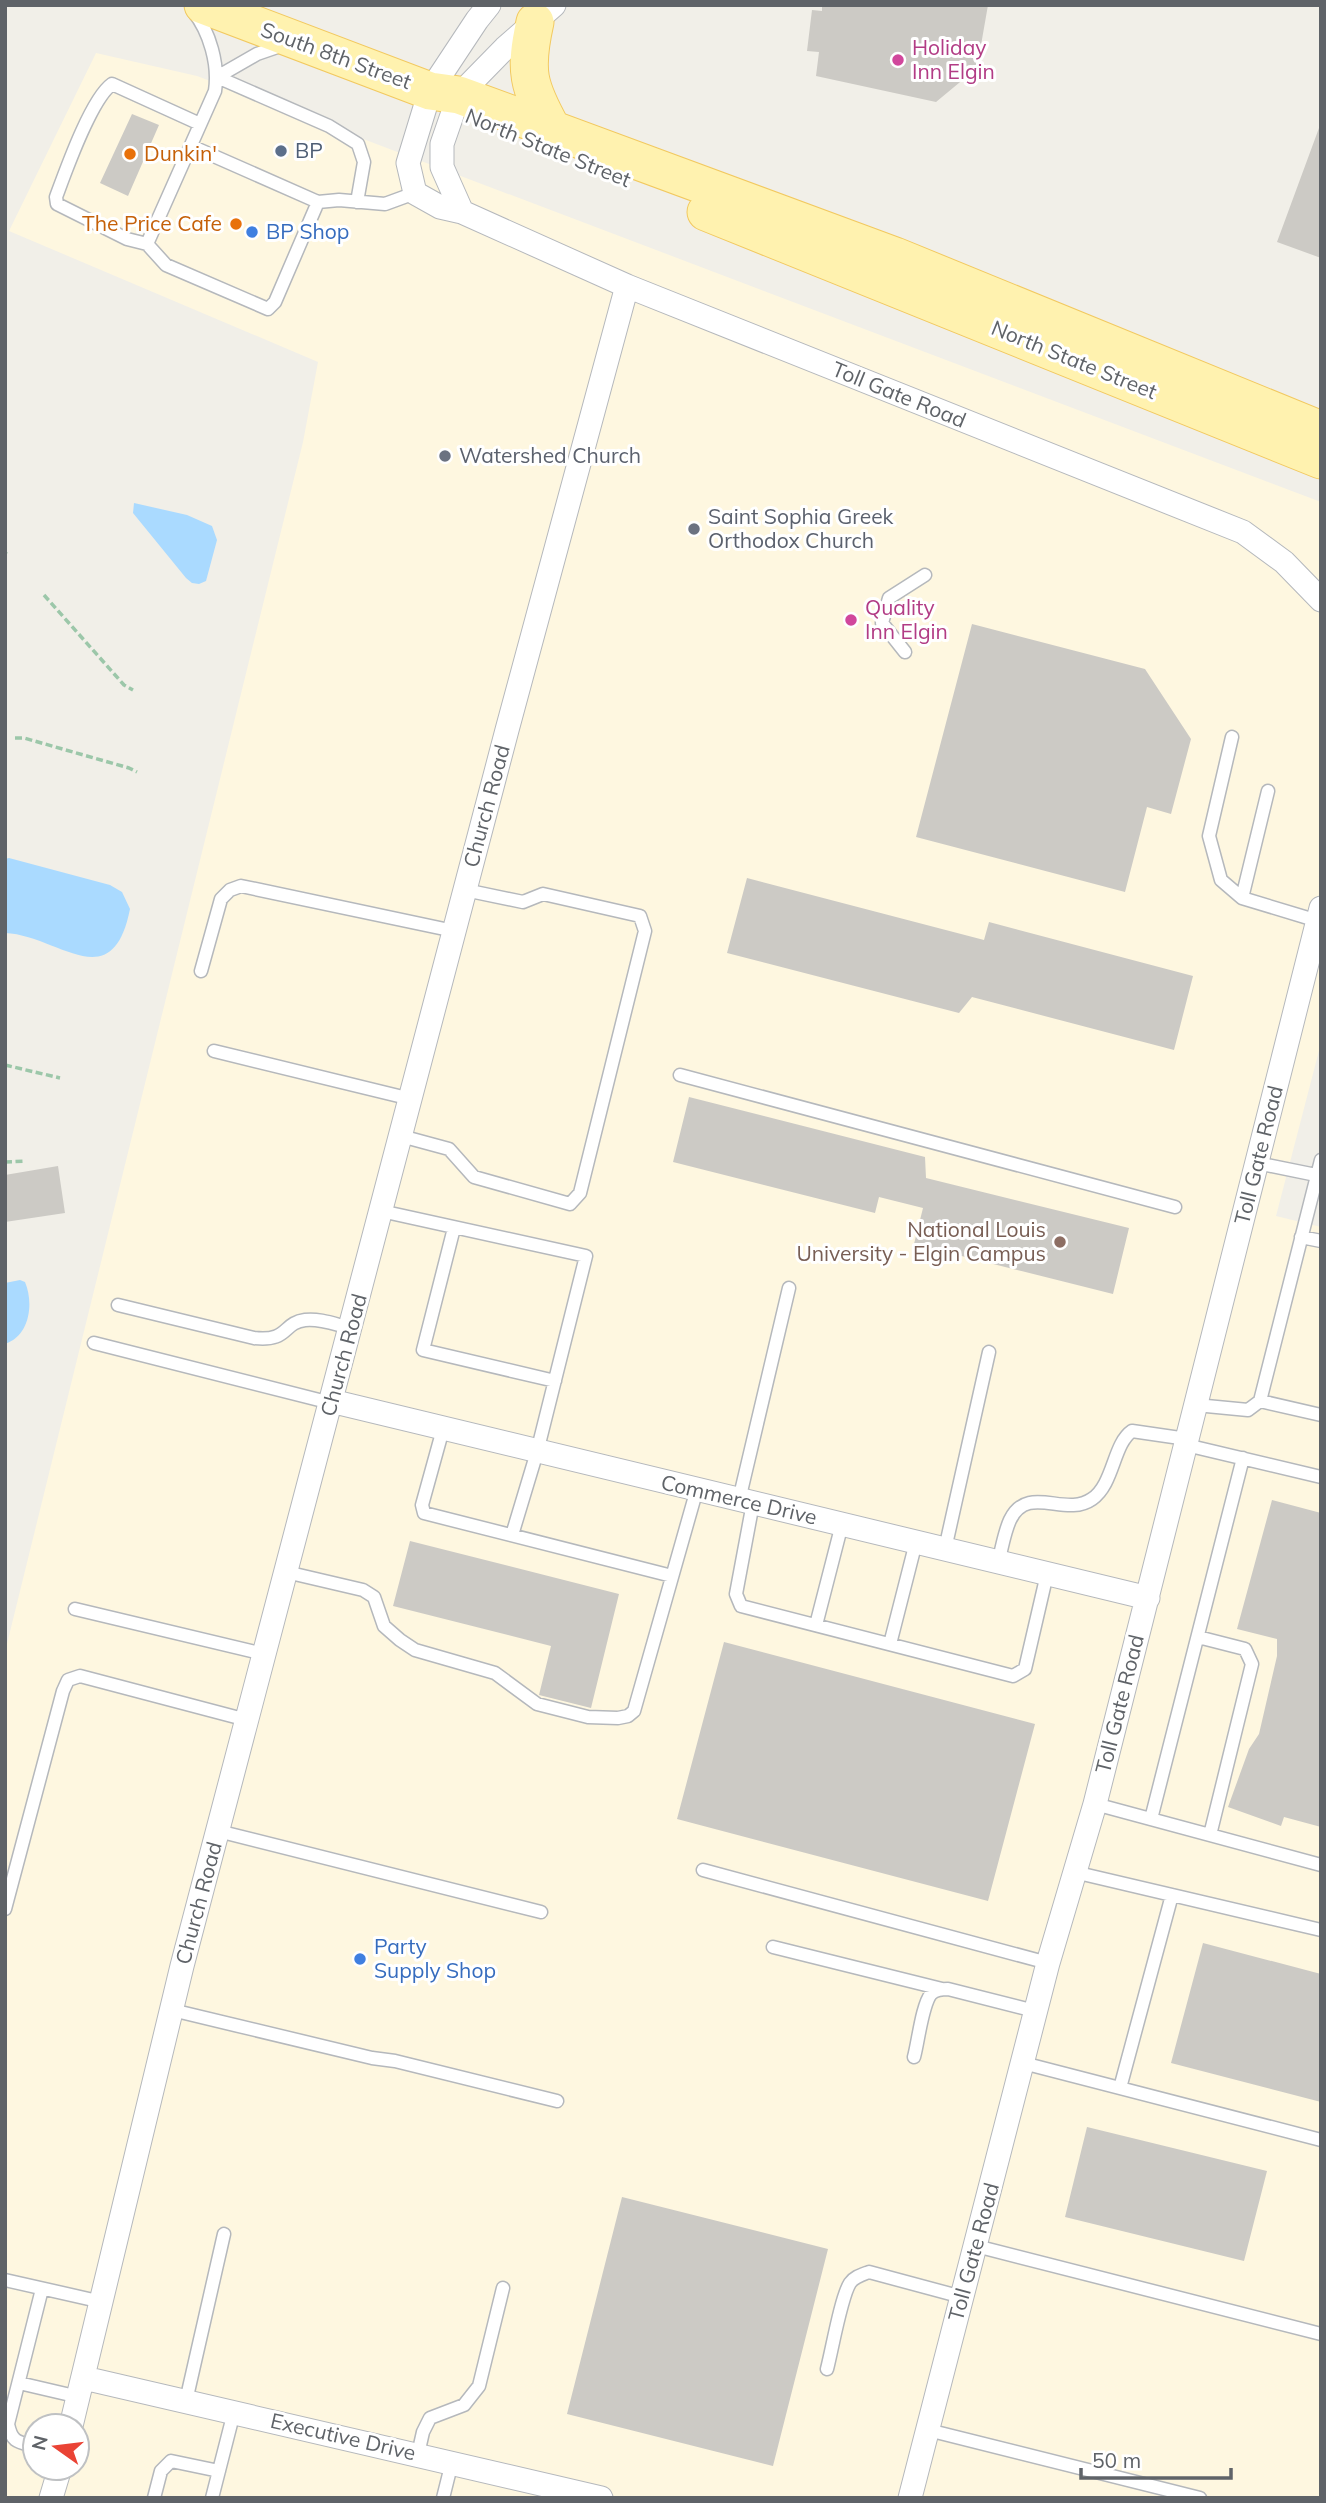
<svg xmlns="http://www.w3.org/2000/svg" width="1326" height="2503" viewBox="0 0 1326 2503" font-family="Mulish,sans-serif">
  <rect width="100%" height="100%" fill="#f1efe8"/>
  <path fill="#fef7e0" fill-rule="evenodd" d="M96 53 197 76 1321 502V1043L1276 1216 1321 1227V2498H5V1652L303 442 318 362 9 231ZM35 2426H77V2468H35Z"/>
  <path fill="#aadaff" d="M134 503 187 515 212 526 217 540 206 581 199 584 192 583 186 578 133 513Z
    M9 858 110 885 122 892 130 909C112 999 58 935 5 933V859Z
    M20 1280 25 1282C34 1303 30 1336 5 1344V1283Z"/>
  <path fill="#cccac5" d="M822 5H988L977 68 936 102 816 76 819 52 807 51 812 10 822 11Z
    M132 114 159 125 128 196 100 183Z
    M1319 128H1321V258L1277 242Z
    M972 624 1145 669 1191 739 1171 814 1147 807 1125 892 916 837Z
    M747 878 984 940 989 922 1193 976 1174 1050 972 997 959 1013 727 953Z
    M689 1097 925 1157 926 1178 1129 1228 1113 1294 914 1244 923 1208 879 1197 875 1213 673 1162Z
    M58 1166 65 1213 5 1222V1175Z
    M1272 1500 1321 1513V1827L1284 1817 1281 1826 1228 1807 1249 1749 1259 1734 1277 1656V1639L1237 1629Z
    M410 1541 619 1594 591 1708 539 1695 551 1646 393 1606Z
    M724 1642 1035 1724 988 1901 677 1819Z
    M1203 1943 1321 1974V2102L1171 2063Z
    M1087 2127 1267 2171 1244 2261 1065 2217Z
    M622 2197 828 2249 773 2466 567 2414Z"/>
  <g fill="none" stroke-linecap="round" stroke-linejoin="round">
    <defs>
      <path id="service" d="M193 11C210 32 219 65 215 91L147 244 166 265 268 309 275 302 318 202 339 200 385 204 415 193
        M217 77 329 126 358 144 364 162 357 202
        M217 77 257 54 286 44
        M191 146 318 202
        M147 244 127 239 57 204 56 197C66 170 91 99 112 84L200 124
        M905 652 882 623 889 598 925 575
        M1232 737 1209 836 1221 880 1242 898 1318 921
        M1242 898 1268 791
        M201 971 221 899 230 890 241 886 454 931
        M214 1051 411 1099
        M680 1075 1175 1207
        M401 1136 449 1149 474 1177 570 1204 580 1193 645 931 640 916 543 894 523 902 465 890
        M1257 1163 1321 1176
        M381 1211 586 1256 537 1452 512 1535
        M454 1228 423 1350 555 1381
        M1301 1237 1321 1241
        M118 1305 254 1338C289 1342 282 1323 305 1320 320 1318 337 1325 351 1328
        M94 1343 331 1403
        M1260 1401 1321 1415
        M1196 1405 1248 1410 1260 1401 1321 1160
        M443 1429 422 1505 424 1513 672 1576
        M1186 1445 1321 1477
        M739 1500 789 1288
        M753 1503 736 1594 741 1606 1013 1676 1025 1669 1047 1574
        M945 1549 989 1352
        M998 1562C1002 1549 1004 1533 1010 1520 1028 1483 1065 1518 1092 1499 1114 1484 1113 1444 1132 1431L1187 1439
        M286 1572 363 1590 374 1597 384 1626 400 1640 415 1650 495 1673 537 1704 588 1717 618 1718 628 1716 634 1711 697 1489
        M75 1609 264 1654
        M816 1625 842 1524
        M1198 1637 1245 1649 1252 1664 1210 1835
        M890 1644 916 1542
        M1095 1804 1321 1865
        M1151 1819 1243 1458
        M218 1831 541 1912
        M703 1870 1048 1963
        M1074 1872 1321 1930
        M5 1909 63 1691 68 1680 80 1676 247 1720
        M773 1947 942 1989
        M172 2010 372 2058 395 2061 557 2101
        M914 2057C918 2043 922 2005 931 1994 936 1989 942 1989 948 1989L1035 2011
        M1023 2063 1321 2140
        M1120 2088 1172 1895
        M976 2246 1321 2334
        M5 2280 102 2302
        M827 2369C832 2350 841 2297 850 2283 854 2277 861 2275 869 2272L962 2297
        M19 2383 79 2397
        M186 2401 224 2234
        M928 2430 1200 2498
        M35 2446C18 2442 12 2443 8 2424L42 2289
        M418 2454 423 2432 430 2418 464 2405 479 2386 503 2288
        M154 2498 161 2471 171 2461 219 2471
        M212 2498 234 2412
        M443 2498 452 2462"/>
      <path id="minor" d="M489 5 477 20 430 91 408 163 415 193 440 207 462 212 627 286 1243 532 1284 562 1321 600
        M462 212 442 167V144L459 95 505 48 554 5
        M331 1401 1148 1598
        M84 2378 601 2498
        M71 2426 182 1966 507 730 627 286
        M51 2498 60 2468
        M910 2498 1048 1963 1095 1804 1321 908"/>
      <path id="primary" d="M203 5 430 91 459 95 895 256 1321 430
        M535 22C524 71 528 86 552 129
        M706 212 1321 460"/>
    </defs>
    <use href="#service" stroke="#b5b8bc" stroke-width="15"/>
    <use href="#minor" stroke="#b5b8bc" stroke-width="25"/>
    <use href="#primary" stroke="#f2c960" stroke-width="39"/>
    <path stroke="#9cc7a9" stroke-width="3.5" stroke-dasharray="7 3.5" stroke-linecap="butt" d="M5 553 7 554
      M44 595 124 685 133 690
      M15 738H24L129 768 137 772
      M5 1065 60 1078
      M5 1162 26 1161"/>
    <use href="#service" stroke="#fff" stroke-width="12"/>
    <use href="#minor" stroke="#fff" stroke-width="23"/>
    <use href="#primary" stroke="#fff2af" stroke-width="37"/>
  </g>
  <g fill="#d1479c" stroke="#fff" stroke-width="2.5">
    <circle cx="898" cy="60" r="7"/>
    <circle cx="851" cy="620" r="7"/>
  </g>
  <circle fill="#5c6f8a" stroke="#fff" stroke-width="2.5" cx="281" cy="151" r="7"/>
  <g fill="#e8710a" stroke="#fff" stroke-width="2.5">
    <circle cx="130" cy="154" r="7"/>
    <circle cx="236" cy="224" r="7"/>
  </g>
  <g fill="#3f7fe0" stroke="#fff" stroke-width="2.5">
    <circle cx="252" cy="232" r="7"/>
    <circle cx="360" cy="1959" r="7"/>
  </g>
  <g fill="#6b7280" stroke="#fff" stroke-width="2.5">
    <circle cx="445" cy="456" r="7"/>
    <circle cx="694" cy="529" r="7"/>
  </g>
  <circle fill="#8d6e63" stroke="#fff" stroke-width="2.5" cx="1060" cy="1242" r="7"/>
  <g text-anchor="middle" stroke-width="6" stroke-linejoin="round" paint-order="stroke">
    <g font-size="21" fill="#b23c85" stroke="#fff" text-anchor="start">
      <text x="912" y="55">Holiday<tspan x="912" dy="24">Inn Elgin</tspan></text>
      <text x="865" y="615">Quality<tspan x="865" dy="24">Inn Elgin</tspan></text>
    </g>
    <g font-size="21" fill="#5f6368" stroke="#fff">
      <text transform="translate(336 56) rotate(20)" y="7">South 8th Street</text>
      <text transform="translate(548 148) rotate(22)" y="7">North State Street</text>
      <text transform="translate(1074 360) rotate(22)" y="7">North State Street</text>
      <text transform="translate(899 395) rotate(22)" y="7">Toll Gate Road</text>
      <text transform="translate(487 806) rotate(-75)" y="7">Church Road</text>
      <text transform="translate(1259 1155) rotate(-76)" y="7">Toll Gate Road</text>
      <text transform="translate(344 1355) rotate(-75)" y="7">Church Road</text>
      <text transform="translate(739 1500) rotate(13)" y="7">Commerce Drive</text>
      <text transform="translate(1120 1704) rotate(-76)" y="7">Toll Gate Road</text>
      <text transform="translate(199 1903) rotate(-75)" y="7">Church Road</text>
      <text transform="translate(974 2252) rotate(-75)" y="7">Toll Gate Road</text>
      <text transform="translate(343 2437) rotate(13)" y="7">Executive Drive</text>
    </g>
    <g font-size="21" fill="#4e5e75" stroke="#fff" text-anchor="start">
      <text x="295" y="158">BP</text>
    </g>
    <g font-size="21" fill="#c56008" stroke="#fff" text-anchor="start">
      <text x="144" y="161">Dunkin'</text>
      <text x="222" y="231" text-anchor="end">The Price Cafe</text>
    </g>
    <g font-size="21" fill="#366cbe" stroke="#fff" text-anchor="start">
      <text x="266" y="239">BP Shop</text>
      <text x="374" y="1954">Party<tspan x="374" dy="24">Supply Shop</tspan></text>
    </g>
    <g font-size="21" fill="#5b616d" stroke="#fff" text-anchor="start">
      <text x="459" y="463">Watershed Church</text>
      <text x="708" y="524">Saint Sophia Greek<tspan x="708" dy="24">Orthodox Church</tspan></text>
    </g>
    <g font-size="21" fill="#785e54" stroke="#fff" text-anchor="end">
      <text x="1046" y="1237">National Louis<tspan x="1046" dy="24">University - Elgin Campus</tspan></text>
    </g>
  </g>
  <rect width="1326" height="2503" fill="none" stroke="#5f6368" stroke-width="14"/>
  <g transform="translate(56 2447) rotate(284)"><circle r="33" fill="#ffffff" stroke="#bfc1c3" stroke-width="2"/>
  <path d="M0-5L12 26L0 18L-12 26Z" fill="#ea4335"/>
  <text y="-10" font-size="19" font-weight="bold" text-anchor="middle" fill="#5f6368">N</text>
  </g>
  <path d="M1081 2468v10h150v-10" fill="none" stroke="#5f6368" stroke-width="3.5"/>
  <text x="1092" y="2468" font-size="21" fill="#5f6368" stroke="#ffffff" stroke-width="5" paint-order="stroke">50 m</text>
</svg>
